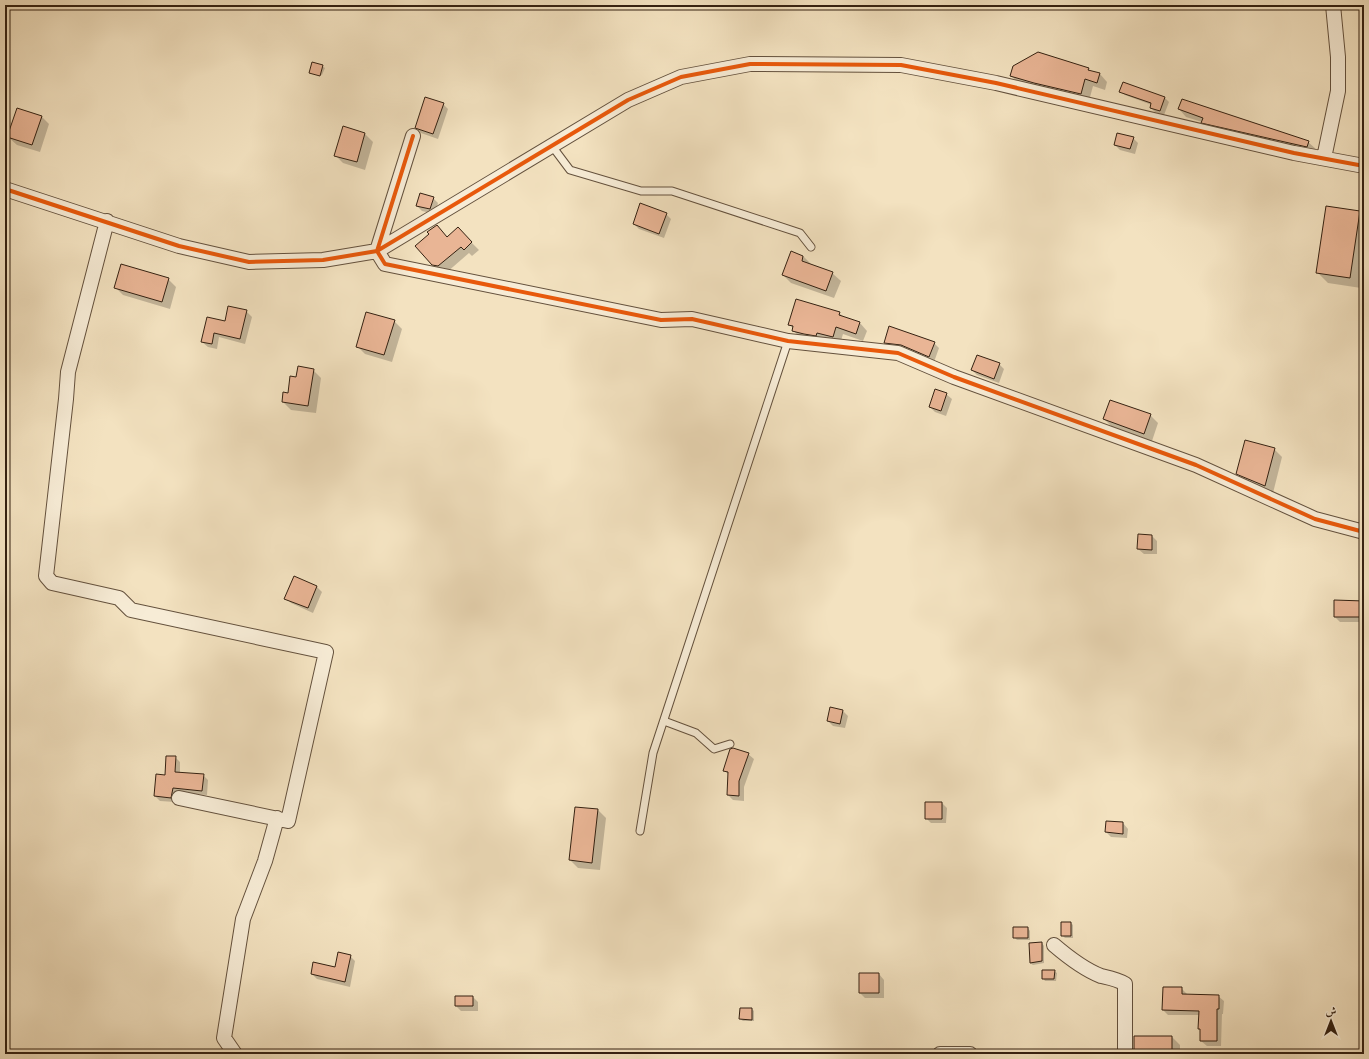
<svg xmlns="http://www.w3.org/2000/svg" width="1369" height="1059" viewBox="0 0 1369 1059" font-family="'IM FELL DW Pica',Amiri,serif">
  <rect width="100%" height="100%" fill="#f3e2c0"/>
  <filter id="stains"><feTurbulence type="fractalNoise" baseFrequency=".005" numOctaves="4"/><feColorMatrix values="0 0 0 0 .2 0 0 0 0 .09 0 0 0 0 .02 0 0 0 .5 -.17"/></filter>
  <radialGradient id="worn" r=".72"><stop offset=".6" stop-color="#630" stop-opacity="0"/><stop offset="1" stop-color="#630" stop-opacity=".3"/></radialGradient>
  <path fill="#0003" d="M322 66 325 68 322 75 310 72Z
    M1088 69 1092 72 1100 74 1107 82 1105 90 1093 86 1089 101 1019 83 1011 76Z
    M1120 91 1165 98 1169 102 1164 115 1155 112 1151 108 1152 105 1125 95Z
    M443 104 448 109 438 139 421 133 416 128Z
    M1179 109 1308 142 1316 149 1314 154 1210 130 1202 122 1186 117Z
    M41 116 49 124 40 152 17 145 8 137Z
    M344 127 365 134 373 142 365 170 343 163 335 155Z
    M1133 138 1138 143 1135 154 1120 150 1115 145Z
    M433 198 438 203 435 214 422 211 417 206Z
    M1360 212 1364 217V265L1361 288 1328 283 1317 272Z
    M666 214 671 219 664 238 639 229 634 224Z
    M465 236 479 250 472 256 469 253 446 273 441 272 433 264 448 238Z
    M792 252 803 256 811 264 832 273 841 281 834 298 791 283 783 275Z
    M168 279 176 287 170 309 123 295 115 287Z
    M246 311 252 317 245 344 219 337 217 349 208 347 202 342 225 322Z
    M839 313 844 317 860 323 867 331 863 341 843 334 840 344 800 338 793 330V328L789 324Z
    M394 321 402 329 392 362 365 354 357 346Z
    M885 343H934L939 348 934 362 890 348Z
    M999 364 1004 369 999 383 977 375 972 370Z
    M313 370 321 378 316 413 291 410 283 402 289 394 297 378Z
    M946 394 952 399 946 416 935 412 930 407Z
    M1150 415 1158 423 1152 441 1112 427 1104 419Z
    M1274 449 1282 457 1273 493 1245 482 1237 474Z
    M1152 536 1157 541V554H1144L1138 549Z
    M317 587 322 592 313 613 291 603 286 598Z
    M1364 602V622H1340L1335 617Z
    M843 711 848 716 845 728 833 726 828 721Z
    M748 754 754 759 744 787V801L733 800 728 795 729 775 724 770Z
    M175 757 180 762V773L203 775 208 780 207 795 178 793 175 802 160 801 155 796Z
    M942 803 947 808 946 823H931L926 818Z
    M598 810 606 818 600 870 578 868 570 860Z
    M1123 823 1128 829 1127 838 1111 837 1106 832Z
    M1071 923 1073 925V938H1065L1062 935Z
    M1028 928 1030 931V940H1017L1014 937Z
    M1042 943 1044 946V963L1033 965 1030 963Z
    M350 956 355 961 350 987 317 979 312 974 335 969Z
    M1054 971 1057 973 1056 981H1045L1043 978Z
    M879 974 884 980V998H865L860 993Z
    M1181 988 1187 994V996H1218L1224 1001 1223 1014H1222L1221 1046H1207L1201 1041 1200 1015H1168L1163 1010Z
    M473 997 478 1002V1011H461L456 1006Z
    M741 1009H752L754 1011V1021H743L740 1019Z
    M1172 1037 1180 1045V1054H1135Z"/>
  <path fill="#e9b595" stroke="#342111" d="M1038 52 1089 68 1088 70 1100 73 1097 83 1085 79 1081 94 1034 83 1010 76 1013 66Z
    M312 62 323 65 320 76 309 73Z
    M1123 82 1165 97 1160 111 1150 108 1151 103 1119 92Z
    M425 97 444 103 433 134 415 128Z
    M1182 99 1309 141 1307 147 1201 123 1203 118 1178 109Z
    M17 108 42 116 32 145 7 137Z
    M343 126 365 133 357 162 334 156Z
    M1117 133 1134 137 1130 149 1114 145Z
    M420 193 434 197 430 209 416 206Z
    M640 203 667 213 659 234 633 224Z
    M1326 206 1360 211 1350 278 1316 273Z
    M437 225 447 237 458 227 472 242 464 250 461 247 438 266 432 265 415 246 429 234 427 232Z
    M791 251 803 256 802 261 833 272 826 291 782 275Z
    M121 264 169 278 162 302 114 288Z
    M796 299 840 312 839 315 860 322 856 334 836 327 833 337 817 333 816 336 804 334 792 331 793 326 788 325Z
    M228 306 247 310 240 339 214 333 212 344 201 342 207 317 225 321Z
    M366 312 395 320 384 355 356 347Z
    M889 326 935 342 929 357 901 345 884 343Z
    M977 355 1000 363 994 379 971 370Z
    M298 366 314 369 308 406 282 402 283 392 288 393 290 376 296 377Z
    M935 389 947 393 941 411 929 407Z
    M1110 400 1151 414 1144 434 1103 419Z
    M1245 440 1275 448 1265 486 1236 474Z
    M1138 534 1152 535V550L1137 549Z
    M294 576 317 586 308 608 284 599Z
    M1334 600 1364 601V617H1334Z
    M830 707 843 710 840 724 827 721Z
    M733 748 749 753 739 781V796L727 795 728 772 723 771 730 749Z
    M166 756H176L175 772 204 774 202 791 173 788 171 798 154 796 156 774 165 775Z
    M925 802H942V819H925Z
    M575 807 598 809 592 863 569 860Z
    M1106 821 1123 822V834L1105 832Z
    M1061 922H1071V936H1061Z
    M1013 927H1028V938H1013Z
    M1042 942V961L1030 963 1029 943Z
    M338 952 351 955 345 982 311 974 313 962 335 967Z
    M1042 970H1055L1054 979H1042Z
    M859 973H879V993H859Z
    M1163 987H1182V994L1219 995V1009H1217V1041H1200V1029H1198L1199 1011 1162 1010Z
    M455 996H473V1006H455Z
    M740 1008H752V1020L739 1019Z
    M1134 1036H1172V1054H1134Z"/>
  <g fill="none" stroke-linecap="round" stroke-linejoin="round">
    <defs>
      <path id="lane" d="M552 146 570 170 641 191H672L800 233 811 247
        M664 721 696 733 714 749 730 744
        M640 831 653 753 788 341"/>
      <path id="street" d="M413 136 377 251 385 264 661 320 692 319 788 341 898 353 954 377 1196 465 1315 519 1364 532
        M1324 158 1338 91V57L1333 5
        M5 189 179 246 249 262 323 260 377 251 628 100 681 77 750 64 901 65 996 83 1294 153 1364 166
        M107 221 68 372 66 399 46 576 52 583 119 598 131 610 326 652 288 821 179 798
        M1054 945C1068 957 1083 969 1101 976 1110 978 1117 979 1125 984V1054
        M235 1054 224 1038 243 919 265 861 277 818
        M940 1054H970"/>
    </defs>
    <use href="#lane" stroke="#64513d" stroke-width="9"/>
    <use href="#street" stroke="#64513d" stroke-width="16"/>
    <use href="#lane" stroke="#f7ecd6" stroke-width="7"/>
    <use href="#street" stroke="#f7ecd6" stroke-width="14"/>
    <defs>
      <path id="cycleway" d="M413 136 377 251 385 264 661 320 692 319 788 341 898 353 954 377 1196 465 1315 519 1364 532
        M5 189 179 246 249 262 323 260 377 251 628 100 681 77 750 64 901 65 996 83 1294 153 1364 166"/>
    </defs>
    <use href="#cycleway" stroke="#f7ecd6" stroke-width="6"/>
    <use href="#cycleway" stroke="#e8590c" stroke-width="4"/>
  </g>
  <rect width="1369" height="1059" fill="none" stroke="#f3e2c0" stroke-width="20"/>
  <rect x="6" y="6" width="1357" height="1047" fill="none" stroke="#342111" stroke-width="2"/>
  <rect x="10" y="10" width="1349" height="1039" fill="none" stroke="#342111"/>
  <g transform="translate(1331 1021)" stroke="#f7ecd6" stroke-width="3" paint-order="stroke">
  <path d="M0-3L7 15L0 10L-7 15Z" fill="#342111"/>
  <text y="-6" font-size="11" font-weight="bold" text-anchor="middle" fill="#342111">ش</text>
  </g>
  <rect width="100%" height="100%" filter="url(#stains)"/>
  <rect width="100%" height="100%" fill="url(#worn)"/>
</svg>
